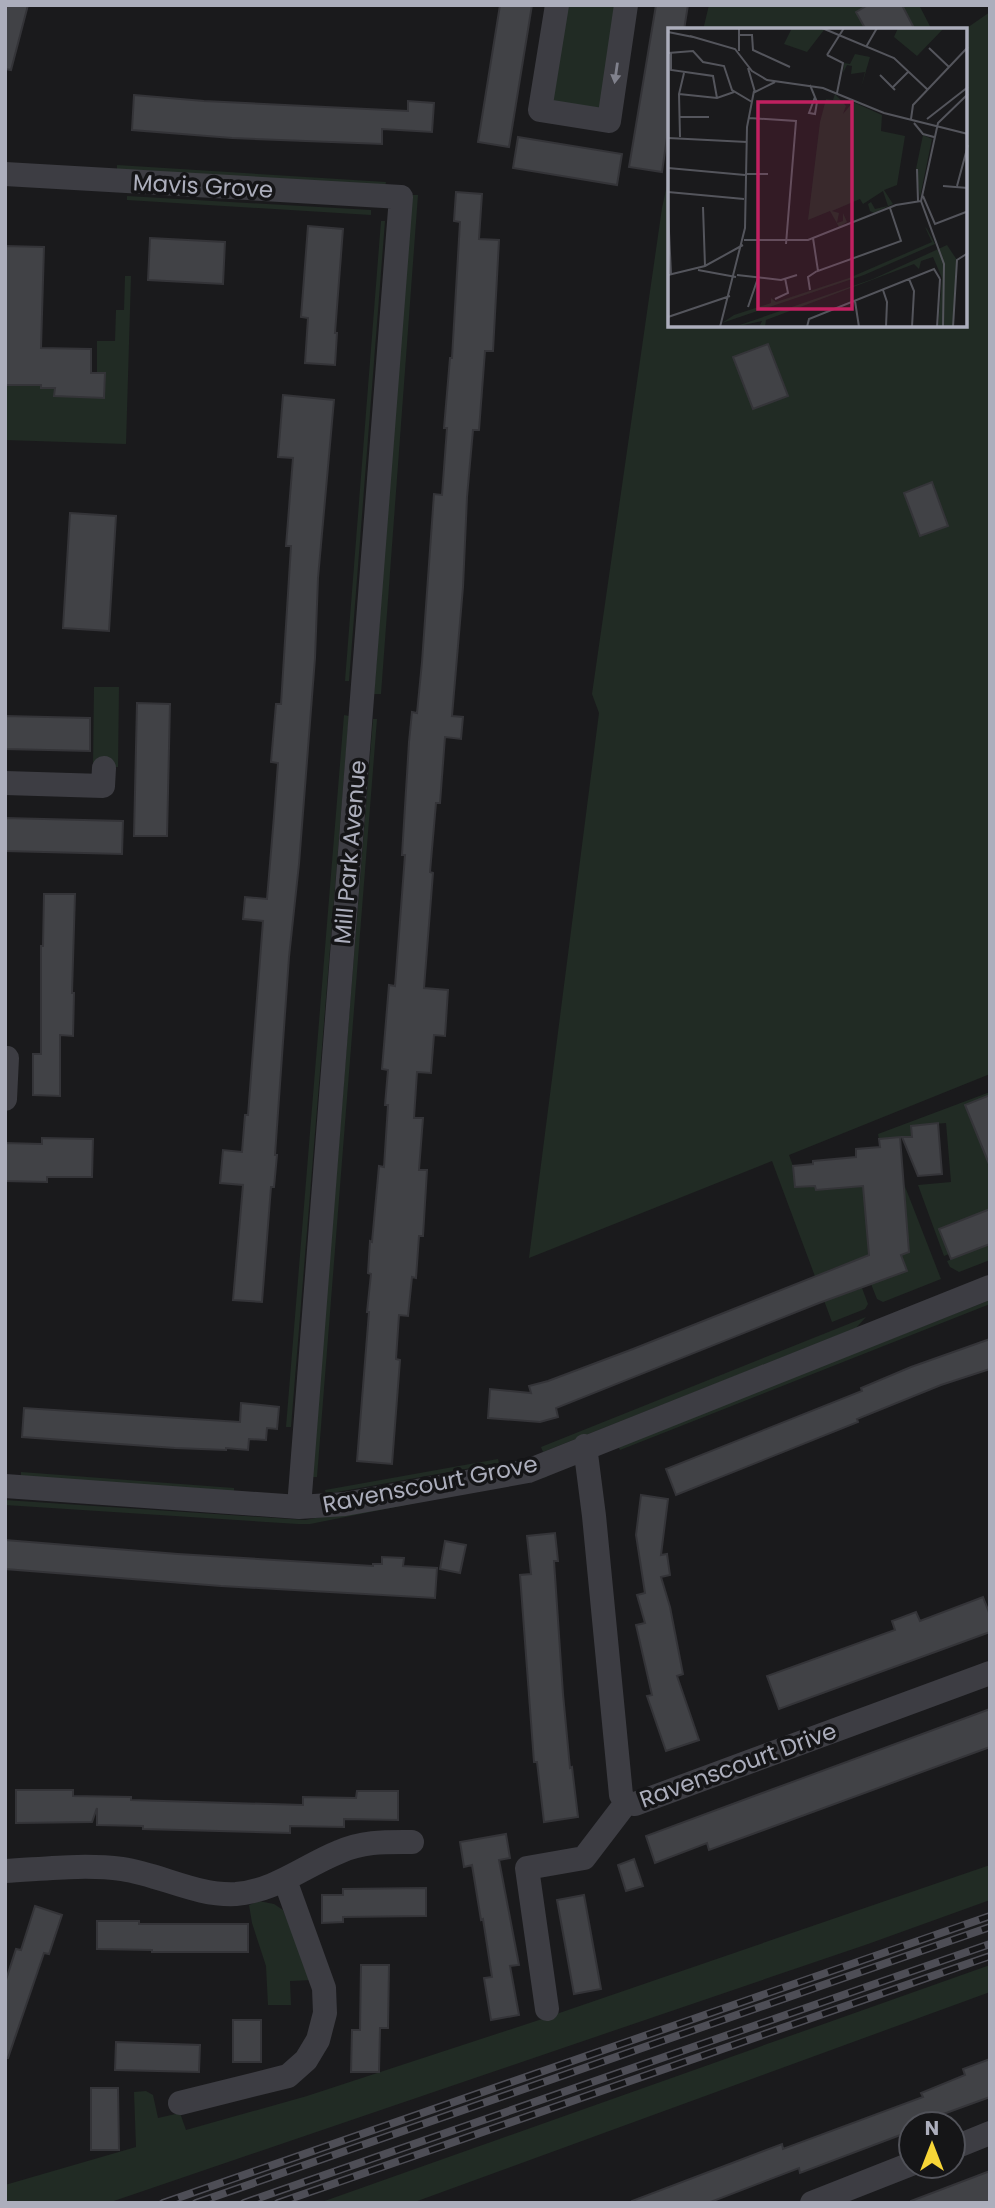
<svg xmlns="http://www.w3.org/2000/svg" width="995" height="2208" viewBox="0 0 995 2208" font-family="Poppins,sans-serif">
  <rect width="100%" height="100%" fill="#1a1a1c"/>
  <path fill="#212b24" d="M564 5H616L602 113 548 105Z
    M709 5H919L932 30H703Z
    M990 12V1074L789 1155 793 1166 795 1187 815 1186 816 1189 863 1186 869 1255 829 1270 839 1296 862 1288 868 1304 865 1309 832 1322 772 1161 529 1258 599 713 592 694 662 208 669 176 670 326H965L964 30Z
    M117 165 386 182 385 187 117 170Z
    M411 195H418L381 694H374Z
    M127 196 371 210V215L127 200Z
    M381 221H385L349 681H345Z
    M125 276H131L126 444 5 440V385L42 377 41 388H55V396L104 397 105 374 97 373V341H115L116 310H124Z
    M94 687H119L118 767H93Z
    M344 715 349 716 291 1427H286Z
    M373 719H377L317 1477H312Z
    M990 1092V1095L965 1105 990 1167V1209L939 1229 949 1254 944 1256 918 1185 951 1182 946 1123 911 1126 912 1137 879 1139 878 1134Z
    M904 1184 941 1279 883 1302 877 1299 871 1284 907 1271 901 1255 909 1251Z
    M990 1244V1260L959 1272 950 1267 947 1261Z
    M990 1300V1304L620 1450 618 1446Z
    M866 1317 856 1328 543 1452 541 1447Z
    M498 1459 499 1463 326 1494 325 1490Z
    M21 1472 234 1488V1493L21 1477Z
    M546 1474 547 1477 310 1524H298L5 1505V1500L305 1520Z
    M990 1865V1900L868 1944 108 2203H5V2185L136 2147 134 2092 146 2091 153 2095 158 2118 180 2113 186 2130 307 2096 536 2021Z
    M259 1901 274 1904 283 1910 312 1980 290 1981 291 2005H268L266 1966 252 1923 249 1905Z
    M990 1965V1992L412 2203H319Z"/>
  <path fill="#414246" stroke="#343438" stroke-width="2" d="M5 5H28L11 70 5 69Z
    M500 5H532L509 147 478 142Z
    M656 5H688L684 30H669V124L662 172 629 167Z
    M868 5H902L915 30H866L856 12Z
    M134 95 204 101 408 111V101L434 103 432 132 382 129V144L232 138 132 130Z
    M518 137 622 154 617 185 513 168Z
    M456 192 482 194 479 239 499 240 493 351H485L479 430H473L467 497 463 587 452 716 463 717 461 739 445 737 440 803H436L430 872 433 873 424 988 448 990 445 1036 434 1035 431 1073 417 1072 414 1118H423L419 1170H427L423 1236H419L416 1278 412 1277 408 1316 399 1315 396 1359 400 1360 392 1464 357 1461 369 1312H367L371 1274 368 1273 370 1241 372 1242 379 1166 384 1167 388 1105H385L388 1070 382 1069 389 985 395 986 405 855H402L409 742 412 712 417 713 422 662 434 494 442 495 447 428H444L450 358H452L460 222 454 221Z
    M308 226 343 229 335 333H337L335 365 305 363 308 318 301 317Z
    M150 238 225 242 223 284 148 280Z
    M5 246 44 247 41 348 91 349V373H105L104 398 54 396 55 388H41V385H5Z
    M768 344 788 396 753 409 733 357Z
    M283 395 334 400 318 578 315 658 299 864 289 957 275 1155H277L274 1187H271L262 1302 233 1300 243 1185 220 1183 223 1150 242 1152 245 1115H248L263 921 243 919 245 897 267 899 274 816 278 763 271 762 276 704H281L291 546H286L293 458 278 457Z
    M932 482 948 526 920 536 904 493Z
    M70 513 116 516 109 631 63 628Z
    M137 703 170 704 167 836H134Z
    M5 716 90 718V751L5 749Z
    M5 818 123 821 122 854 5 851Z
    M44 894H75L72 993H74L73 1036 60 1035V1096L33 1095V1054H41V946H43Z
    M990 1095V1164H989L965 1105Z
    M938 1123 942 1174 918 1176 902 1137H912L911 1126Z
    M900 1137 909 1252 901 1255 907 1271 819 1303 556 1408 558 1417 540 1422 488 1418 490 1389 531 1393 529 1386 548 1381 633 1349 869 1255 863 1186 816 1190 815 1186 795 1187 793 1166 813 1164V1161L856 1157V1149L880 1147 879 1139Z
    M42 1138 93 1139 92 1177H47V1182L5 1181V1143L42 1144Z
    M990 1209V1244L951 1259 939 1229Z
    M990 1339V1369L941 1385 857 1419 858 1422 676 1495 666 1469 862 1391 861 1388 911 1367Z
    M241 1403 279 1407 277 1429 267 1428 266 1440 249 1439 248 1450 226 1448V1450L175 1448 22 1437 24 1408 240 1422Z
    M641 1495 668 1499 661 1555 667 1554 670 1575 661 1577 670 1607 683 1674 677 1676 699 1740 666 1751 647 1696 652 1695 636 1625 645 1623 637 1595 645 1593 636 1535Z
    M555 1533 558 1561H554L563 1694 570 1768 572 1767 578 1817 544 1822 537 1762H534L520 1575 531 1574 527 1536Z
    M5 1540 178 1554 373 1566V1564H382V1557L404 1558 403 1566 437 1568 435 1598 221 1586 5 1569Z
    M445 1541 466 1545 460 1573 440 1569Z
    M983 1597 990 1615V1632L779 1709 767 1676 895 1630 892 1621 916 1612 920 1621Z
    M990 1709V1747L709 1850 707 1843 655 1863 646 1836Z
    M16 1790H73V1796L131 1797V1800L303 1805V1797L356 1798 357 1791H398V1820L344 1819V1827L290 1826V1833L143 1829V1826L97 1825V1808L92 1822 16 1823Z
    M506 1834 510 1858 499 1860 519 1965 510 1966 519 2015 491 2020 484 1978 492 1977 483 1919 481 1920 472 1865 464 1867 460 1842Z
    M634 1859 643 1886 626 1891 618 1865Z
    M426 1888V1916L343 1917V1922L322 1923V1895H343V1889Z
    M584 1895 601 1989 574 1994 557 1900Z
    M35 1906 62 1915 49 1954 44 1953 8 2058H5V1983L16 1949 21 1950Z
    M97 1921H139V1924H248V1952H152V1950L97 1949Z
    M361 1965H389L388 2028H380L379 2072H351L352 2030H360Z
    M233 2020H261V2062H233Z
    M116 2042 200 2045 199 2072 115 2070Z
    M990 2059V2097L916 2124H911V2131L800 2173 799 2168 708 2203H633L632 2201 782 2144 783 2149 923 2097 921 2093 965 2075 963 2069Z
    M91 2088H118L119 2150H91Z
    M990 2171V2203H911V2201Z"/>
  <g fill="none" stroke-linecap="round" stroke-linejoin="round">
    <path stroke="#3d3d43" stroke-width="24" d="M557 5 540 110 609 121 626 5
      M5 174 401 197 299 1507
      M5 783 103 786 104 768
      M5 1099 7 1058
      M585 1446 594 1516 621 1795 626 1803 635 1804 990 1673
      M5 1486 299 1507 345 1504 528 1471 990 1287
      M5 1871C44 1869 84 1864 122 1869 162 1875 196 1896 236 1894 275 1891 304 1866 339 1852 363 1841 387 1842 412 1842
      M547 2009 527 1868 584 1858 626 1803
      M180 2103 288 2076 306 2060 318 2040 325 2013 324 1988 285 1880
      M953 2148 990 2133
      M812 2203 911 2164"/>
    <defs>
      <path id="rail" d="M163 2203 990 1916
        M196 2203 990 1927
        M244 2203 990 1944
        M278 2203 990 1956"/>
    </defs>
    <use href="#rail" stroke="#4e4e56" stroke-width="8"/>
    <use href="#rail" stroke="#151517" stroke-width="5" stroke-dasharray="16" stroke-linecap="butt"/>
  </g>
  <defs><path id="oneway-solid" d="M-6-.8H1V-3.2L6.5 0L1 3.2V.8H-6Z" transform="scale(1.75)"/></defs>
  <use fill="#80818c" href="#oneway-solid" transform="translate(616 73) rotate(98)"/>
  <g text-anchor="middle" stroke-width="7" stroke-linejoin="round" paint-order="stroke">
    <g font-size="23" fill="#acaebc" stroke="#151517">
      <text transform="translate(203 186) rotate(3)" y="8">Mavis Grove</text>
      <text transform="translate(350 852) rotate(-85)" y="8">Mill Park Avenue</text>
      <text transform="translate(430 1484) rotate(-11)" y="8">Ravenscourt Grove</text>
      <text transform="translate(738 1765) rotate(-20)" y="8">Ravenscourt Drive</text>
    </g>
  </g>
  <g transform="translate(668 28)">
    <rect width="299" height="299" fill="#1a1a1c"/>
    <path d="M124 0H150L156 2 139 24 116 16ZM230 0H276L249 28 226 9ZM187 26 202 29 193 60 197 44 183 46 184 38 179 37 175 45 176 35 182 36ZM167 66 178 78 175 86 185 74 214 87 213 103 237 108 229 157 216 162 225 176 206 185 202 183 200 176 203 174 207 181 220 178 215 163 195 176 192 171 164 183 171 185 169 195 175 193V185L179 194 171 199 162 183 140 192 152 94 158 71 165 72ZM255 107 264 111 252 169 248 141ZM257 199 259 201 267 216 196 247 54 295 66 287 103 275V270L108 274 181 250 264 214ZM279 217 289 232 285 299H270L274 250 265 229 253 233 251 241 246 236 98 292 97 299H91L94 293 66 299 205 251Z" fill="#212b24"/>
    <path fill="none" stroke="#54555c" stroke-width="2" d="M154 0 226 30 260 62M0 4 25 9M71 7H84L85 22 122 39M22 8 67 21 84 43 99 52 155 60 216 85 300 106M198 19 209 0M261 20 281 39M71 23V0M0 25 25 23 35 34 56 38 64 62 84 74M3 25V42L45 48 49 70M159 27 175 35 169 65M159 27 176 0M80 40 87 64 107 54M212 47 227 62M142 57 149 74 147 86 141 85 147 69M225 59 240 44M11 66 49 70 66 64M11 89H41M81 90 128 93 118 216M243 91 245 77 300 19M259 91 300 59M246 95 255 106 266 109M12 109 11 66 16 45M0 110 79 114M0 140 77 147M249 141 250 173M77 146H100M275 158 300 160M289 158 300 117M0 164 76 171M255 168 267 196 298 184M35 179 37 238M0 182 3 247M145 210 150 243 233 213 222 180M76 212H140L228 177 253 173M30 242 68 249M0 247 37 238 75 217M69 247 113 252 129 247M241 251 246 263 244 299M142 262 140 249 149 243M215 262 219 274 218 299M107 271 120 265 117 250M187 273 191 299M80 279 90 250M0 289 62 268M52 299 77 200 79 99 86 63M139 299 141 291 266 241 272 251M269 299 272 251M275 299 276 236 253 173 270 95 300 66M285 299 289 232 300 225"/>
    <path fill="#c12060" fill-opacity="0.15" stroke="#c12060" stroke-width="3.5" d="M90 74H184V281H90Z"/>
    <rect width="299" height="299" fill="none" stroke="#acaebc" stroke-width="3.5"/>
  </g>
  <rect width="995" height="2208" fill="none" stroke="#acaebc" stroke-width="14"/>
  <g transform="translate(932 2145)"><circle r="33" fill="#151517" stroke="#515259" stroke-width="2"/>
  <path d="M0-5L12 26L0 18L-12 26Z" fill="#f7d537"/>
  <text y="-10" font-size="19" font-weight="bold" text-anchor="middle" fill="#acaebc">N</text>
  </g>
</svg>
